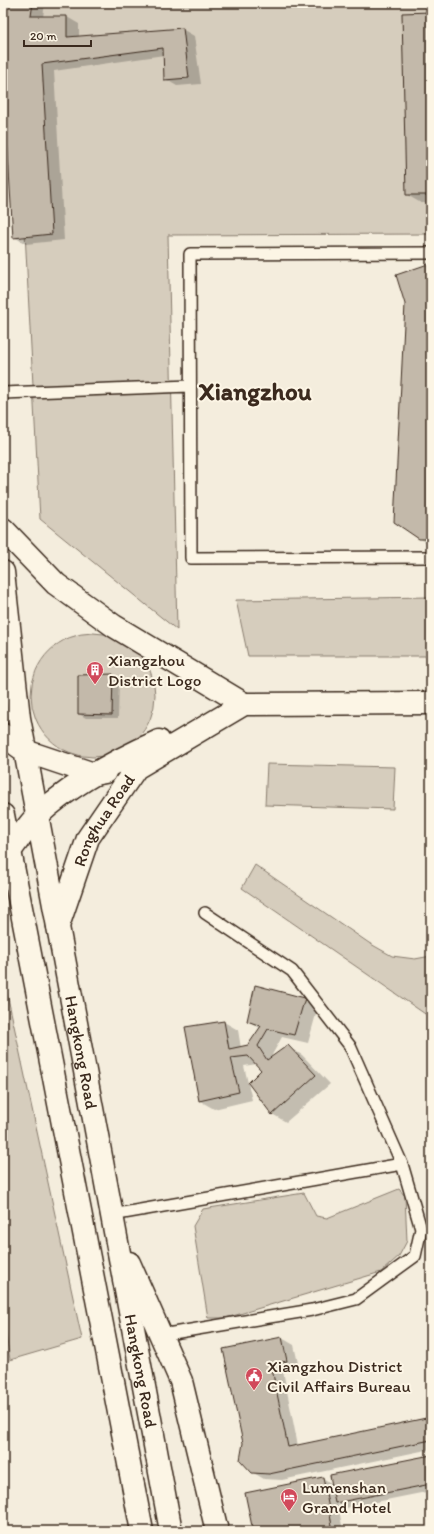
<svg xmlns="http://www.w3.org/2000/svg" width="434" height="1534" viewBox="0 0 434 1534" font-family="Itim,sans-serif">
  <rect width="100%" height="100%" fill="#f4eddd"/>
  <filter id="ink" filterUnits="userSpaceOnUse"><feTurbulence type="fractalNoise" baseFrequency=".025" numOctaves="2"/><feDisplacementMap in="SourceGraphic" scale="8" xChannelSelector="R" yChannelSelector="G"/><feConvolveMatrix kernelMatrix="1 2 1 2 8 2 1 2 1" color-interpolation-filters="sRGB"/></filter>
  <g filter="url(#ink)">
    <path fill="#d6cdbd" stroke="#887c6e" d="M13 3H431V234L168 235 177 630 40 519Z
      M431 597V656H248L236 600Z
      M31 695a62 62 0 1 1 124 0a62 62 0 1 1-124 0Z
      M267 764 395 767 393 809 265 805Z
      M255 865 369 943 392 956 415 959 431 956V1018L242 888Z
      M3 975 82 1339 10 1360 3 1315Z
      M399 1189 405 1196 407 1241 399 1256 381 1272 226 1318H208L193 1226 203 1209 304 1193 316 1216 327 1218Z"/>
    <path fill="#0003" d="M3 3H45L43 17H67L79 24V37L182 29 194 36 201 84 177 86 165 79 164 55 54 71 64 240 26 244 14 237 3 53Z
      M431 13V203H421L407 195Z
      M431 264V545L419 538Z
      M112 675 119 679 118 718H86L79 714Z
      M304 999 318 1007 308 1043 282 1037 272 1055 273 1057 288 1047 302 1055 330 1084 286 1122 272 1114 262 1070 257 1064 244 1066 252 1100 214 1109 200 1101 186 1027 224 1022 238 1030 241 1048 249 1046 260 1028 248 1021Z
      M3 1327 9 1371 3 1373Z
      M282 1338 294 1345 299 1368 283 1371 298 1446 431 1418V1449L282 1480 264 1479 252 1472 244 1443 224 1349Z
      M431 1456V1491L346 1508 338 1504 343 1531H254L323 1478 332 1484Z"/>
    <path fill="#c3b9aa" stroke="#3b2a1e" d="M3 3H33L31 16H67V37L183 28 189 78 164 80 163 48 42 64 52 234 13 238 3 70Z
      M431 12V195H406L402 13Z
      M431 263V539H419L394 522 405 304 396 275Z
      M113 674 112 715 78 714V675Z
      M255 985 305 998 294 1035 268 1029 258 1046 267 1060 288 1045 316 1075 272 1115 248 1083 261 1070 248 1056 231 1058 239 1092 199 1101 185 1027 224 1021 229 1049 248 1045 261 1026 247 1021Z
      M282 1337 287 1361 271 1364 288 1447 431 1417V1440L269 1474 252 1473 240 1460 243 1443 223 1349Z
      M431 1455V1484L335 1503 330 1475Z
      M323 1477 333 1531H253L245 1493Z"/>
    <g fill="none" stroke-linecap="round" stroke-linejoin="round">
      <defs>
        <path id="lane" d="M431 253 190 254 191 558 431 557
          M3 393 190 386
          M205 913 292 971 350 1046 402 1164
          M112 1215 402 1164 421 1229 415 1256 356 1299 312 1310 161 1335"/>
        <g id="secondary">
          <path d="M3 529 56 584 114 626 244 704"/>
          <path d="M3 735 25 751 94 774 105 772"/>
          <path d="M10 851C19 840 27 825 38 815 73 783 116 760 159 741"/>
          <path id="s1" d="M58 926 88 838 136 768 244 704 431 703"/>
        </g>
        <g id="primary">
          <path id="s2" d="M3 572 19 718 171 1531"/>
          <path d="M3 815 142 1531"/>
          <path d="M129 1263 181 1381 217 1531"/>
        </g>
      </defs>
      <use href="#lane" stroke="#3b2a1e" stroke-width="14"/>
      <use href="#secondary" stroke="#3b2a1e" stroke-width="25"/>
      <use href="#primary" stroke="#3b2a1e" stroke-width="25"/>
      <use href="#lane" stroke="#fcf5e5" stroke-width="11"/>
      <use href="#secondary" stroke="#fcf5e5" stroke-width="22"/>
      <use href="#primary" stroke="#fcf5e5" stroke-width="22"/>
    </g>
  </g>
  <defs>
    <symbol id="building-pin" viewBox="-11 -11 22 30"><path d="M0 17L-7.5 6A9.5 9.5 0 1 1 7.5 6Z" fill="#d1495b" stroke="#fcf5e5"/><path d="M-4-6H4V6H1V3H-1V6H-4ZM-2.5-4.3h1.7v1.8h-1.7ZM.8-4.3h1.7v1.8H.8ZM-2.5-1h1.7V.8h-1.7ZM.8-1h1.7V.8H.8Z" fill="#fff"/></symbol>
    <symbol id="civic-pin" viewBox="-11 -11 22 30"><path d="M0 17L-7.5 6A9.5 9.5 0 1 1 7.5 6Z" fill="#d1495b" stroke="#fcf5e5"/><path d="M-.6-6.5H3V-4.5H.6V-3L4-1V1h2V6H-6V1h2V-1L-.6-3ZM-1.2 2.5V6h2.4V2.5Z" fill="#fff"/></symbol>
    <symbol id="hotel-pin" viewBox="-11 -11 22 30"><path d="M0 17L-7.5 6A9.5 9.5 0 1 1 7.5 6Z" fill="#d1495b" stroke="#fcf5e5"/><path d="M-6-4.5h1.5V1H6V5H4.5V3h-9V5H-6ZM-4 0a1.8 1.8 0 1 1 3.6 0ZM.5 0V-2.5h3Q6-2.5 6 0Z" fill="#fff"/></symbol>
  </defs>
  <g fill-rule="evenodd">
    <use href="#building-pin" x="85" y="660" width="20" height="27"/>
    <use href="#civic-pin" x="244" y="1366" width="20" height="27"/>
    <use href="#hotel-pin" x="279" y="1487" width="20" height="27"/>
  </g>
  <g text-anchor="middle" stroke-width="4" stroke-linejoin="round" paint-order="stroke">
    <g font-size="17" fill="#3b2a1e" stroke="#fcf5e5" text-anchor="start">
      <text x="108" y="666">Xiangzhou<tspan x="108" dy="20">District Logo</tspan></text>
      <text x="267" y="1372">Xiangzhou District<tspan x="267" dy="20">Civil Affairs Bureau</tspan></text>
      <text x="302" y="1493">Lumenshan<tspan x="302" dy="20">Grand Hotel</tspan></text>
    </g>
    <g font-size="17" fill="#3b2a1e" stroke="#fcf5e5">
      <text dy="6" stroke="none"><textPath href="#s1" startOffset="116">Ronghua Road</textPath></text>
      <text dy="6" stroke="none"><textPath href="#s2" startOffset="487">Hangkong Road</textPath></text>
      <text dy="6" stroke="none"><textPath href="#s2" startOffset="811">Hangkong Road</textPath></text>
    </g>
    <g font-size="25" font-weight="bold" fill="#3b2a1e" stroke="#fcf5e5">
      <text x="255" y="400">Xiangzhou</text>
    </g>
  </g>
  <rect width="434" height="1534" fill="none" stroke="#fcf5e5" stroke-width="16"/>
  <rect x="8" y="8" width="418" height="1518" fill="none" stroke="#3b2a1e" stroke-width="1.5" filter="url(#ink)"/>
  <path d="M24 40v6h67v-6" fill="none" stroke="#3b2a1e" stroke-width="2"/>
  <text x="30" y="40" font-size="12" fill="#3b2a1e" stroke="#fcf5e5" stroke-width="3" paint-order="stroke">20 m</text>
</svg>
